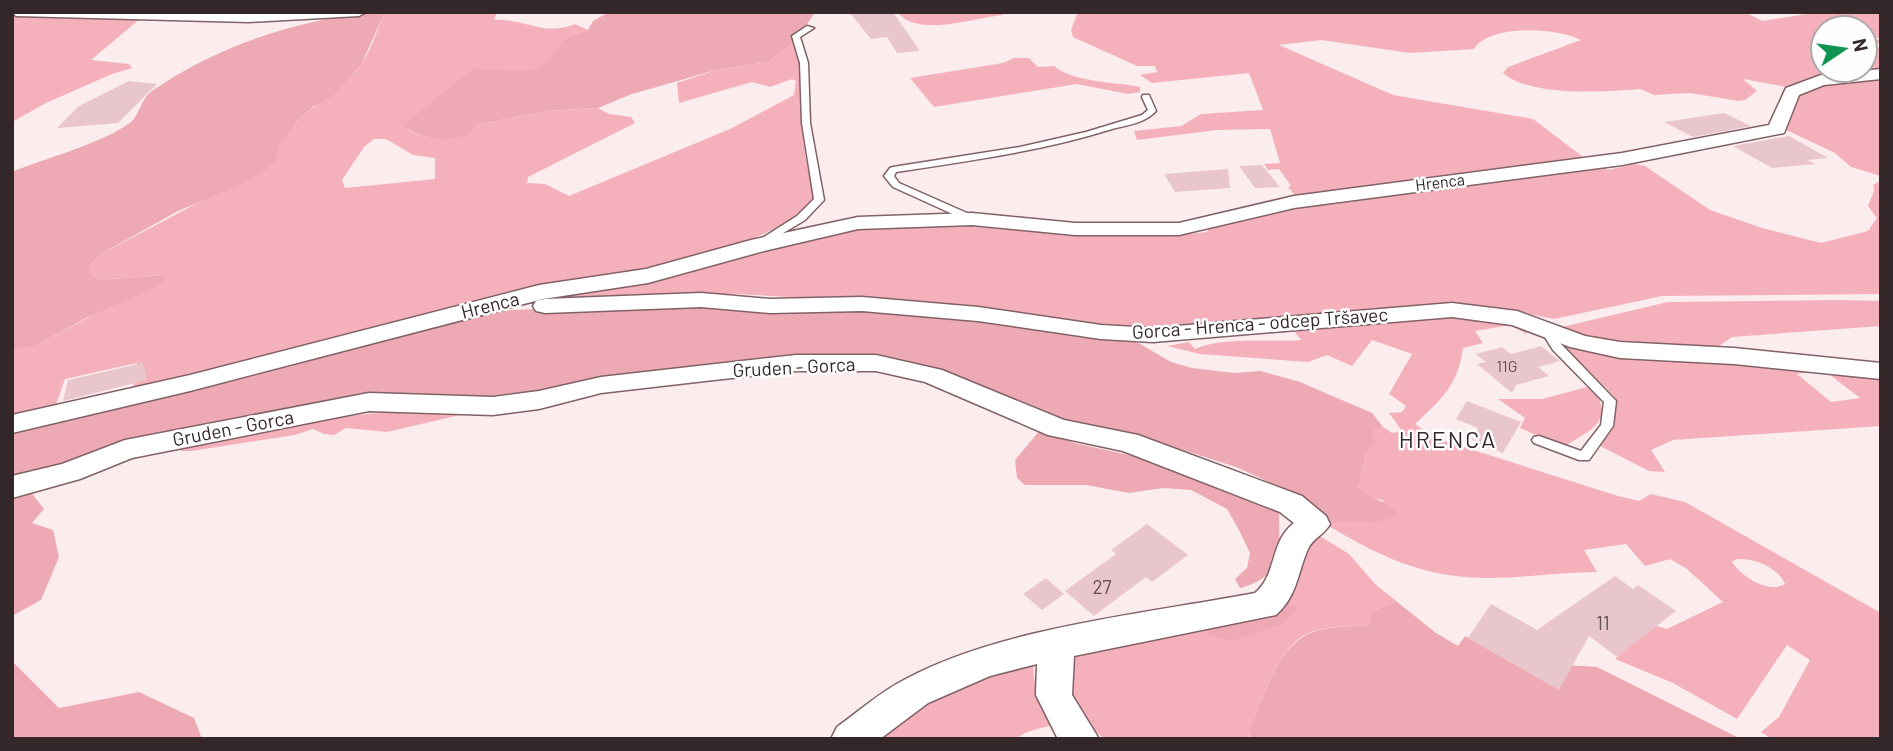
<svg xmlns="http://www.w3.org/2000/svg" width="1893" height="751" viewBox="0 0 1893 751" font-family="Barlow,sans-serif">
  <rect width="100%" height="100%" fill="#fbecee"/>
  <path fill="#f5b1bb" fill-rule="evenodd" d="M385 12H497L494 20C526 18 543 37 575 24L588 30 564 39 560 50 541 68 525 73 483 71 402 126C426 142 444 139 471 134L475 125 547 111 598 108 609 114 631 117 635 123 528 177 527 183 545 184 569 196 730 129 794 95 796 81 792 79 770 87 752 82 679 103 677 83 716 70 768 62 793 44C812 68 801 108 803 136 804 156 810 176 814 196 806 220 741 244 717 253L132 394 137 363 65 379 54 410 12 418V351L36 346 166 275 99 280 92 275 89 266 101 254 275 162C283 115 334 101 360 66 371 51 377 30 385 12ZM374 139H386L413 155 435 158V179L345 188 342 180 364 147Z
    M898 12H1001L1003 15C983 16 915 39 898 12Z
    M1078 12H1745L1762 21 1820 12H1881V39L1865 33V28H1823V70H1865V38L1881 40V43L1871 45 1881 49V72L1793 88 1743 79 1757 91 1745 100 1739 101 1690 93 1654 95 1640 89C1605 92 1530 97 1503 73L1508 67 1581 40C1556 27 1489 24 1474 49L1410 53 1321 40 1279 45 1393 95 1533 119 1587 160 1301 197 1295 195 1288 187 1291 186 1279 169 1268 170 1264 164 1280 163 1270 129 1216 130 1137 140 1134 131 1181 126 1201 114 1263 110 1249 73 1152 83 1140 75 1157 72 1155 66H1137L1073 37 1071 30Z
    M12 14 141 18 91 60 129 64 132 68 112 74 46 103 12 122Z
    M1014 58H1029L1038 67 1054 66C1072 82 1115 82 1140 87V92L1128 94 1077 84 934 107 910 78 1003 63Z
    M1881 76V176L1851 167 1835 153 1780 127C1786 115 1792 98 1804 90 1823 77 1859 79 1881 76Z
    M1635 164 1645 166 1710 210 1762 228 1821 243 1868 231 1877 218 1868 206 1874 191 1873 185 1881 181V294L1662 296 1554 319 1513 311 1148 332 913 304 737 294 543 302 545 297C613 282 680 267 748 252 796 241 845 228 894 225 998 219 1104 245 1207 232L1210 225 1281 208 1601 165 1608 170Z
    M1841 300 1881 301V326L1732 337 1713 350 1608 342 1563 332 1562 327 1668 302Z
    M1409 314 1506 319 1528 329 1526 334 1511 325 1475 331 1483 343 1463 348C1458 385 1442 399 1415 424L1435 438 1618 496 1639 501 1651 494 1685 502 1881 613V739H1772L1761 732 1779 717 1810 660 1787 645 1737 719 1673 683 1615 659 1653 625 1667 629 1723 602 1687 569 1670 559 1645 566 1626 544 1584 550 1597 572C1551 572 1503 582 1456 576 1406 570 1365 548 1322 522L1385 501 1368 497 1359 489 1366 451 1375 428 1383 427 1392 433 1402 431 1389 413 1402 412 1406 406 1389 394 1412 354 1372 340 1352 366 1327 355 1308 362 1200 354 1167 346 1189 342 1195 349C1223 336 1269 343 1301 340L1290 326ZM1737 559C1754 558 1778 567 1785 584 1768 594 1742 577 1732 562Z
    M1563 343 1814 371 1797 374 1831 402 1860 398 1821 368 1881 375V426L1673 440 1651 450 1665 472 1649 471 1600 446 1616 414V399C1601 379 1574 365 1563 343Z
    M1591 386C1618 421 1589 431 1563 447L1520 428 1525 418 1498 399H1542Z
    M436 410 464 414 387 432 346 428 334 435 324 434 313 429 295 435 191 451H181L177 443C264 427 348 412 436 410Z
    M1299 523 1349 554 1375 584 1396 601 1369 613 1370 625C1349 627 1319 625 1301 637 1273 658 1262 701 1249 731V739H1105L1080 720 1066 698V658L1094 646 1297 607 1278 598Z
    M1034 658C1030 683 1043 704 1052 725L1027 732 1015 739H855L900 704Z"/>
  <path fill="#eeaab4" d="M372 12H385L361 65 333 96 314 106 296 122 280 145 275 162 267 169 242 184 178 211 101 254 89 266 92 275 99 280 166 275 159 286 86 318 36 346 12 351V172C45 158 104 143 131 122 140 114 141 98 152 91 217 46 294 21 372 12Z
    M609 12H815L802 32 793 36V44L768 62 716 70 632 94 598 108 547 111 475 125 471 134C446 143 425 140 402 126L474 68C482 70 488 69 496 70 536 71 541 76 564 39L588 30 593 21Z
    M632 305 911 311 1122 338 1135 341 1171 362 1192 368 1234 373 1260 371 1300 382 1372 413 1383 427 1375 429 1372 437 1375 444 1366 451 1359 489C1371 499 1385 501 1397 512L1396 517 1383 521 1322 522 1265 480 1236 467 1183 450 1097 433 890 363 552 389 468 398 360 399 12 483V428L491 311Z
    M1040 430 1074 443 1185 467 1279 509C1279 550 1285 576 1240 588L1235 579 1247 568 1250 553 1239 530 1227 509 1191 490 1163 488 1129 493 1086 485H1025L1017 478 1015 460Z
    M30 491 44 509 32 523 53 530 59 557 41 600 12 616V495Z
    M1278 598 1298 607 1282 624 1232 641 1209 635 1203 622Z
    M1396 601 1436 633 1458 646 1465 636 1551 683 1568 665 1597 667 1741 739H1250L1249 731C1262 701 1273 658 1301 638 1319 625 1349 627 1370 625L1369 613Z
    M12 661 59 708 139 692 194 718 202 739H12Z"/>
  <path fill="#e9c6cb" d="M849 12H893L920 51 897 53 887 37 871 39Z
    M129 81 157 84 118 123 57 128 79 106Z
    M1724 113 1751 126 1693 137 1664 122Z
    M1789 136 1828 158 1807 160 1815 164 1772 168 1733 146Z
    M1262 165 1280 187 1255 188 1239 166Z
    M1228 169 1230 188 1175 192 1164 174Z
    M1541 346 1560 361 1538 367 1549 376 1516 385 1512 393 1477 364 1486 362 1476 354 1502 347 1511 354Z
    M143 363 147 380 63 401 68 380Z
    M1467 401 1521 422 1503 453 1472 440 1478 428 1456 419Z
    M1147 524 1188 555 1152 582 1146 577 1094 616 1065 591 1116 554 1111 550Z
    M1615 576 1633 589 1638 585 1676 611 1617 657 1589 636 1559 690 1468 638 1491 604 1537 630Z
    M1046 578 1064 594 1042 610 1023 594Z"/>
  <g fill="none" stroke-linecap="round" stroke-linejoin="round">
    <defs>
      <path id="service" d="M807 26 814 28 800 37 808 63 810 123 824 200 805 220 760 247 755 244 756 242 797 216 814 199 802 123 800 63 792 36Z
        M1143 95H1149L1156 111C1145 123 1128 125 1112 129 1042 151 969 161 896 172L894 176 899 183 976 217V221H968L893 187 884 176 890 168 893 167 1020 147 1086 132 1142 115 1148 110 1142 97Z
        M1547 328 1551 329 1561 344 1616 401 1613 426 1589 460H1579L1534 443 1532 440 1534 437 1539 436 1581 451 1601 425 1604 402 1553 350 1541 331Z"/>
      <path id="minor" d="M12 12H366L359 16 249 22 16 16Z
        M1881 69V79L1824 85 1799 95 1784 133 1622 165 1294 208 1179 235H1075L972 225 858 229 764 251 648 283 543 299 190 391 12 433V415L190 375 539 285 646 269 751 240 858 217 972 213 1075 223H1179L1294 196 1622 153 1769 125 1786 88 1821 75Z
        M701 293 770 299 862 297 978 307 1101 325 1153 328 1452 303 1517 311 1585 336 1620 342 1734 348 1881 363V379L1734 364 1620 358 1570 347 1512 325 1452 317 1153 342 1101 339 978 321 862 311 770 313 701 307 545 313 536 311 533 306 536 301 545 299Z
        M796 355H876L942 370 1064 420 1138 435 1302 496 1326 516 1330 524C1325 534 1312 539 1308 549 1297 574 1298 595 1276 615L1074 656 1072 695 1099 739H1058L1036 695 1037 664 990 676 928 703 880 739H831L837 727C858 712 879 693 902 681 1001 627 1145 614 1255 593 1277 575 1270 541 1294 523L1280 512 1123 451 1048 435 925 382 876 371H796L705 381 601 393 539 409 493 415 369 411 132 458 80 479 12 498V476L62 464 125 440 369 393 493 397 539 391 601 377Z"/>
    </defs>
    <use href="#service" stroke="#816266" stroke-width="3"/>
    <use href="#minor" stroke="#816266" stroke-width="3"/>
    <use href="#service" fill="#fff" fill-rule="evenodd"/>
    <use href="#minor" fill="#fff" fill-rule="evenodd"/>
  </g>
  <g text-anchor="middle" stroke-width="5" stroke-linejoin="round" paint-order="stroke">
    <g font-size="16" fill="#342729" stroke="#fefefe">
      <text transform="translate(1440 182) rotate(-7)" y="6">Hrenca</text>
    </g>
    <g font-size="16" fill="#614f52">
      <text x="1507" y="372">11G</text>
    </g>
    <g font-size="19" fill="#342729" stroke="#fefefe">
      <text transform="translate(490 305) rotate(-14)" y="7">Hrenca</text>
      <text transform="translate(1260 323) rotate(-4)" y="7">Gorca - Hrenca - odcep Tršavec</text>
      <text transform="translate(794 367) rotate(-3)" y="7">Gruden - Gorca</text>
      <text transform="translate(233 428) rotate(-11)" y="7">Gruden - Gorca</text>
    </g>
    <g font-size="19" fill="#614f52">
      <text x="1102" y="594">27</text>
      <text x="1603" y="630">11</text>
    </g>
    <g font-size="23" letter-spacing="2" fill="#342729" stroke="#fefefe">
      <text x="1448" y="448">HRENCA</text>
    </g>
  </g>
  <rect width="1893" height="751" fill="none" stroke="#342729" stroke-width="28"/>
  <g transform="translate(1844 49) rotate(77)"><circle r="33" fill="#fefefe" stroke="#ada8a9" stroke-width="2"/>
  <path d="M0-5L12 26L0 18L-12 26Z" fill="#0f9452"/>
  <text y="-10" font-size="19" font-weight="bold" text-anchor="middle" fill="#342729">N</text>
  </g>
</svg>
